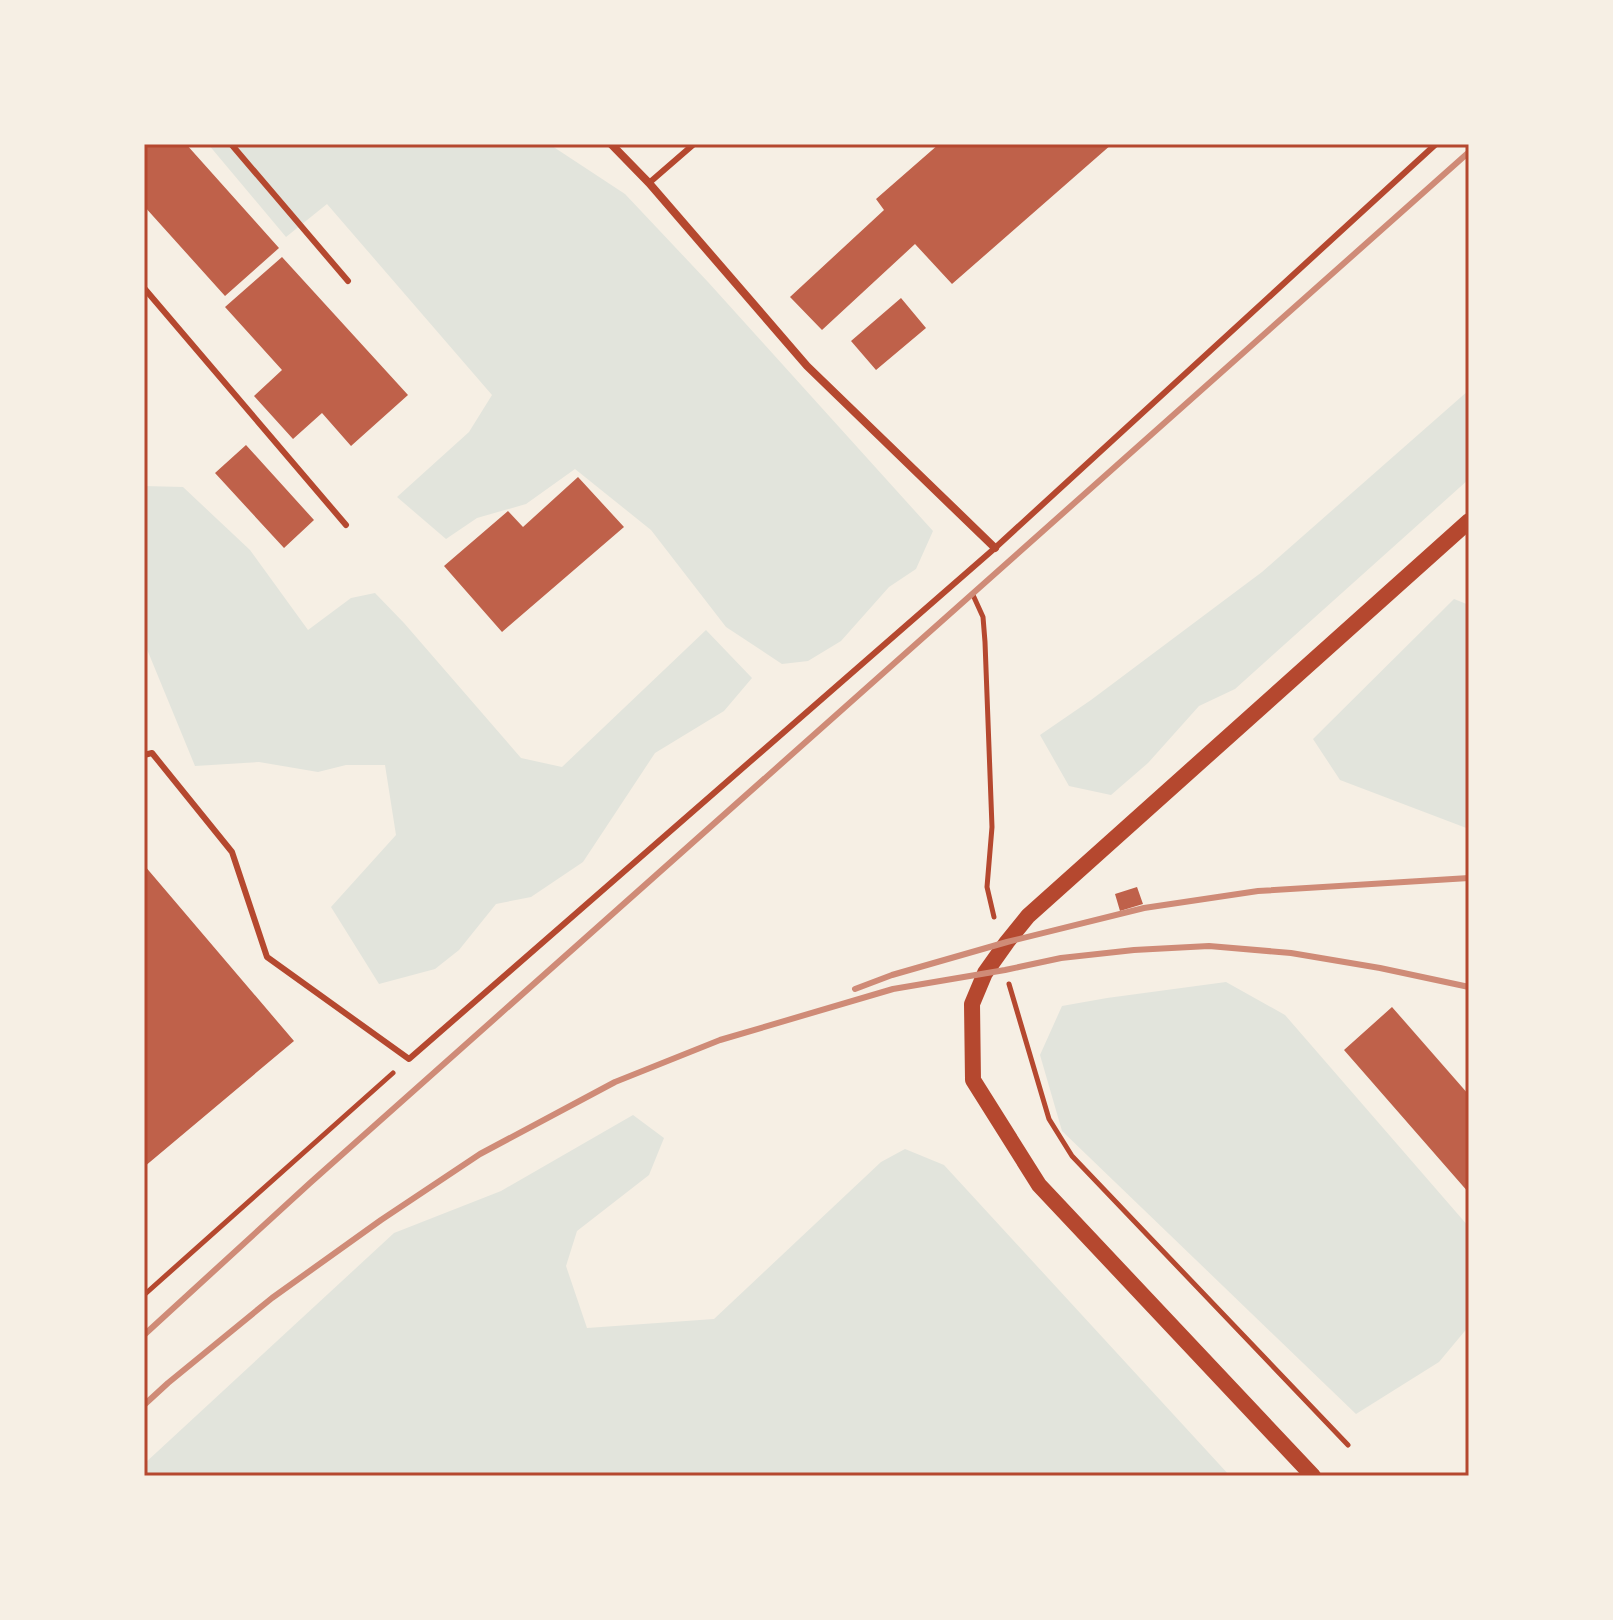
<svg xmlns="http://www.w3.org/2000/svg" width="1613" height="1620" viewBox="0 0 1613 1620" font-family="'Nunito Sans',sans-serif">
  <rect width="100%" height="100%" fill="#f6efe4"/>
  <path fill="#e2e4dc" d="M208 144H549L625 194 708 282 933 531 916 569 889 587 841 641 808 661 782 664 726 627 651 530 575 469 526 504 477 518 446 539 397 497 469 432 492 395 327 204 286 237Z
    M1469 390V479L1235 689 1199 706 1148 763 1111 795 1069 786 1040 735 1091 700 1262 572Z
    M144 486 183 487 250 550 308 630 351 598 375 593 404 623 521 758 562 767 706 630 752 678 724 711 655 753 583 862 531 897 496 904 459 950 435 969 379 984 331 907 396 835 385 765H346L318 772 259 762 195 766 144 642Z
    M1454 599 1469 605V829L1340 780 1313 739Z
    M1226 982 1285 1015 1469 1227V1326L1439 1362 1356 1414 1062 1131 1040 1055 1062 1006 1107 998Z
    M633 1115 664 1138 649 1175 577 1231 566 1266 587 1328 714 1319 881 1162 905 1149 944 1165 1230 1476H144V1464L394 1233 501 1191Z"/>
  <path fill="#bf614a" d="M144 144H186L279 248 225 296 144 206Z
    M939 144H1112L952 284 915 244 822 330 790 297 884 210 876 199Z
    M282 257 408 395 351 446 322 413 293 439 254 396 282 370 225 307Z
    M901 298 926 328 876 370 851 341Z
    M246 445 314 520 284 548 215 473Z
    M578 477 624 527 502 632 444 566 508 511 523 527Z
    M144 865 294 1041 144 1167Z
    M1137 887 1143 904 1120 911 1115 894Z
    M1392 1007 1469 1095V1193L1344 1050Z"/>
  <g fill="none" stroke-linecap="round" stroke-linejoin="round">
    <path stroke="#b5482f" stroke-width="5" d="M973 595 983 617 985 642 992 827 987 887 994 917
      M1009 984 1049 1119 1072 1156 1348 1445
      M144 1295 393 1073"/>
    <path stroke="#b5482f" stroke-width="6" d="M231 144 348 281
      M649 183 694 144
      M144 288 346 525
      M144 755 152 753 232 852 267 957 409 1059 995 548 1436 144"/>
    <path stroke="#b5482f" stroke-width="8" d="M611 144 649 183 807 366 995 548"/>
    <path stroke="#b5482f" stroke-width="16" d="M1313 1476 1039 1185 973 1080 972 1004 985 973 1007 942 1028 916 1469 521"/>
    <path stroke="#cf8b77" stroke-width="6" d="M855 989 892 975 1007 942 1144 908 1258 891 1469 878
      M144 1335 310 1183 1469 152
      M144 1405 168 1383 272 1298 381 1220 480 1154 615 1082 720 1040 893 989 1005 970 1061 958 1134 950 1209 946 1291 953 1380 968 1469 987"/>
  </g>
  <rect width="1613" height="1620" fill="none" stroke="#f6efe4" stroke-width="292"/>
  <rect x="146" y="146" width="1321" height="1328" fill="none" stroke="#b5482f" stroke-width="3"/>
</svg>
